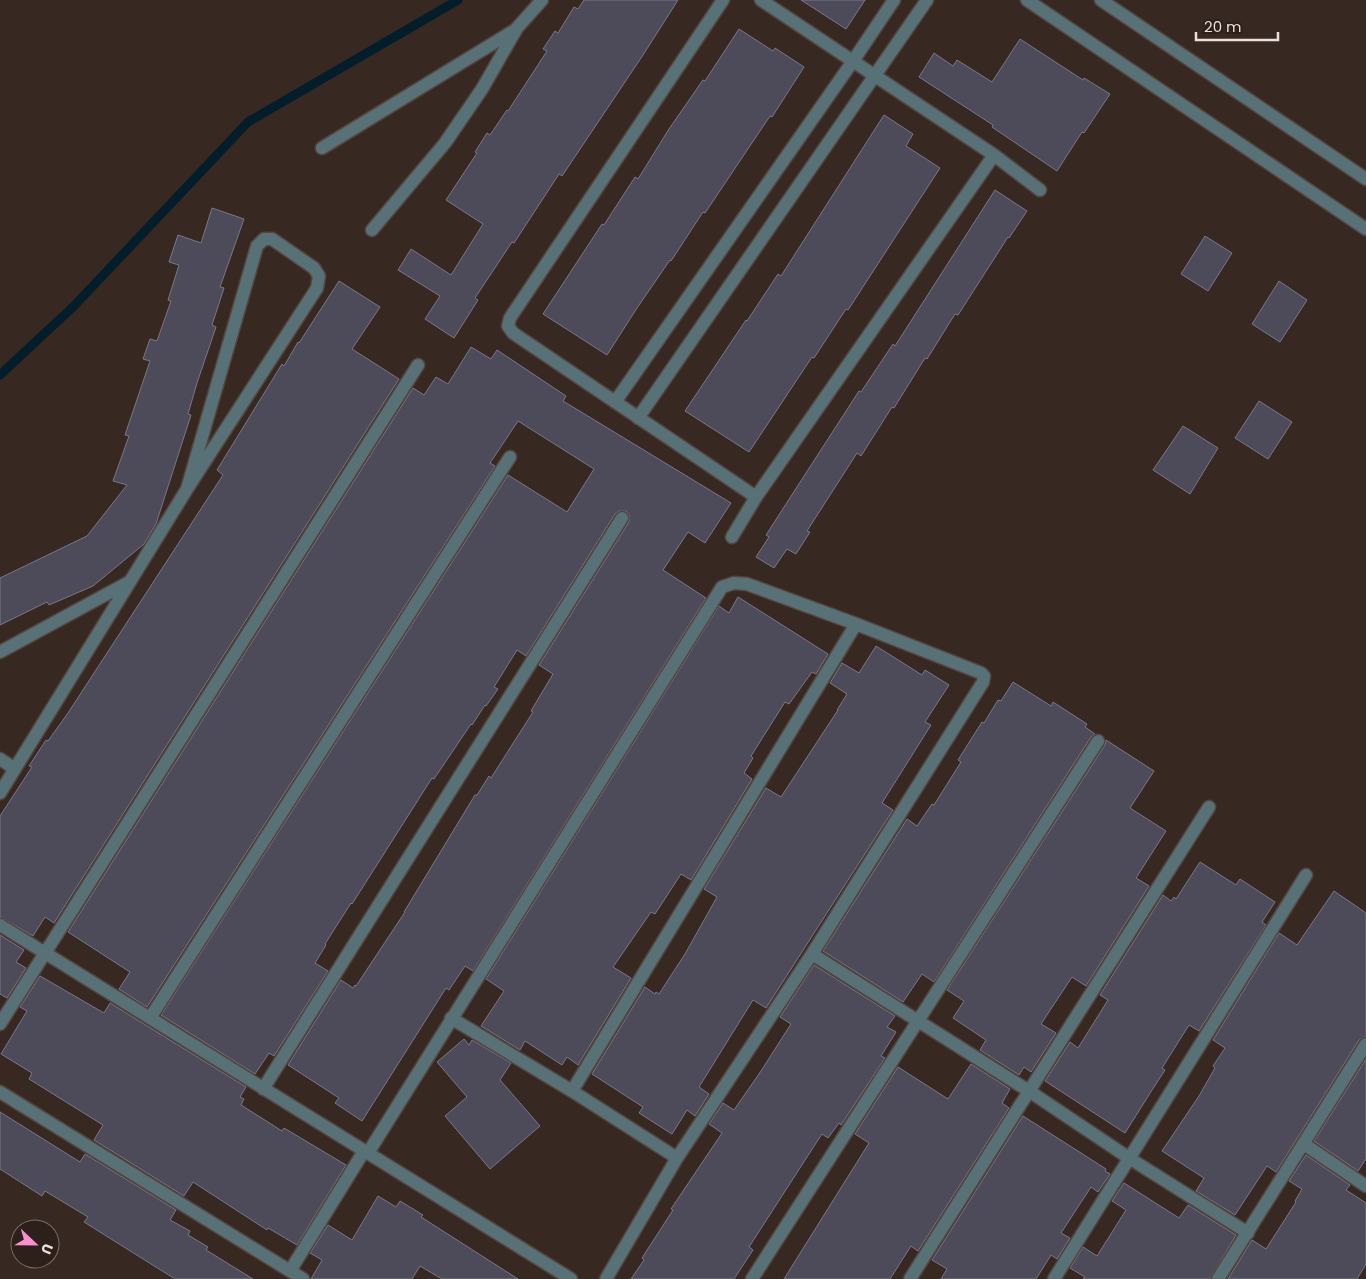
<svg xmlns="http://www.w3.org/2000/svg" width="1366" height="1279" viewBox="0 0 1366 1279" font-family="Poppins,sans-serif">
  <rect width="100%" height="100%" fill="#372822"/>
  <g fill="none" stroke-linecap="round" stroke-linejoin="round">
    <path stroke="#031d2b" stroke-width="9" d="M0 375 74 306 248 122 458 0"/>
  </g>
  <path fill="#4d4a59" stroke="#7b7788" d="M584 0H678L643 55 562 176 559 174 514 243 512 242 475 298 478 300 454 338 425 319 440 296 398 270 411 249 451 275 483 224 446 200 477 153 475 152 487 133 490 135 507 110 508 111 547 51 543 49 555 31 558 33 574 7 578 9Z
    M801 0H865L846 29Z
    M739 29 773 51 775 48 804 67 772 117 770 116 705 213 703 212 671 261 670 260 637 308 607 355 543 314 602 224 604 225 635 177 638 179 669 129 703 80 705 81Z
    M1020 39 1083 80 1084 78 1110 94 1084 133 1082 132 1057 171 992 127 993 125 919 77 934 53 953 66 957 60 992 82Z
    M884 115 913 134 906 146 940 168 848 310 846 309 814 358 812 357 749 452 685 411 746 320 747 321 778 274 781 276Z
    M995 190 1027 211 1009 238 1008 237 958 315 955 314 927 359 925 358 894 408 892 407 861 456 857 453 807 531 810 532 796 554 787 549 774 568 756 557 769 537 766 535 859 391 861 392 893 344 895 346Z
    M212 208 244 219 220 287 224 288 212 325 216 327 197 383 188 414 191 415 156 524 144 544 93 586 49 605 47 602 0 625V578L87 536 127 485 113 481 129 436 125 435 150 361 143 359 150 339 157 341 171 301 168 300 179 265 169 262 178 235 201 243Z
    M1205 236 1232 253 1208 291 1181 274Z
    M339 281 380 307 352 349 399 379 54 923 45 917 33 936 0 917V816L32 767 29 766 46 740 48 741 68 713 223 475 217 470 282 364 284 366 298 342 299 343Z
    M1279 281 1307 300 1280 342 1252 324Z
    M471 347 491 359 497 350 566 396 563 401 731 503 705 543 688 532 663 570 706 598 473 971 465 966 449 990 446 988 362 1121 335 1103 339 1098 288 1065 341 980 353 988 355 985 356 986 405 912H404L475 795H477L489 776 491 778 533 712 531 711 553 674 539 665 629 522V515L626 511H619L615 514 526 656 517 650 494 687 498 689 486 706 485 705 472 725 471 724 434 779 432 778 352 904 351 903 325 944 326 945 315 963 328 971 274 1056 269 1053 255 1074 161 1015 508 475 567 512 594 469 518 421 490 463 495 466 147 1007 119 989 130 972 68 932 413 388 424 395 436 377 448 384Z
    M1259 401 1292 422 1268 459 1235 438Z
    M1183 426 1218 448 1190 494 1153 470Z
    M738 597 828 654 816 674 812 672 789 704 785 702 751 756 753 758 744 773 752 779 691 880 681 874 655 914 651 912 613 967 631 978 578 1065 567 1057 562 1065 525 1041 520 1050 481 1026 504 991 486 979 719 606 729 613Z
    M876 646 922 675 925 670 949 685 925 722 931 725 882 803 893 810 766 1008 753 1000 699 1087 709 1094 695 1116 687 1110 672 1134 639 1113 643 1107 592 1074 645 987 655 994 656 992 659 994 685 954 717 897 704 889 766 788 781 797 838 710H837L847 694 830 683 842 663 859 673Z
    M1013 682 1051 706 1053 702 1087 724 1085 727 1095 734 1091 737 934 982 922 974 903 1002 823 951 907 819 917 826 932 804 934 805 961 762 958 760 982 722 984 723 998 700 1001 701Z
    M1106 740 1154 771 1130 808 1166 831 1136 878 1149 886 1086 986 1072 977 1041 1024 1056 1033 1031 1072 1024 1067 1019 1075 980 1050 986 1040 953 1018 964 1001 947 990 1105 745Z
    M1200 862 1236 885 1240 879 1275 902 1262 922 1266 925 1199 1031 1189 1025 1162 1068 1165 1070 1152 1090 1125 1133 1045 1081 1070 1042 1078 1048 1108 1000 1100 995 1163 895 1171 901 1174 897 1176 899Z
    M1334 891 1366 913V1036L1359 1040 1276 1172 1267 1166 1235 1215 1196 1191 1204 1178 1162 1151 1199 1096 1215 1068 1213 1066 1225 1048 1213 1040 1279 933 1297 945Z
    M0 935 24 950 16 962 26 968 7 998 0 994Z
    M814 965 895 1016 887 1027 896 1032 881 1056 885 1058 841 1125 839 1123 828 1138 822 1134 818 1140 749 1247 753 1250 734 1279H631L644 1260 642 1258 673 1210 671 1209 722 1133 709 1124 723 1103 734 1110 761 1071 791 1024 780 1017Z
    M40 976 104 1013 110 1003 246 1087 240 1097 244 1099 241 1105 282 1131 284 1128 346 1165 297 1245 268 1228 267 1230 193 1182 184 1196 94 1140 103 1125 29 1079 32 1073 1 1054 27 1011 20 1007Z
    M464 1039 469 1045 472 1040 511 1063 500 1080 540 1126 490 1169 445 1116 467 1097 437 1062Z
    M1366 1059V1159L1358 1171 1314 1141Z
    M971 1064 1010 1089 1002 1103 1009 1108 918 1251 911 1246 890 1279H784L869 1143 855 1134 898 1067 948 1099Z
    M0 1112 80 1162 85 1154 176 1210 170 1220 190 1231 188 1235 208 1247 206 1250 253 1279H175L84 1222 88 1217 45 1191 42 1196 0 1169Z
    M1023 1116 1106 1169 1105 1171 1110 1174 1098 1192 1091 1187 1061 1233 1070 1238 1057 1259 1051 1255 1036 1279H941L947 1269 932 1260Z
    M1306 1155 1350 1185 1346 1190 1366 1203V1264L1357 1279H1228L1252 1240 1266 1249 1296 1202 1295 1201 1302 1189 1289 1181Z
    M1124 1183 1179 1218 1188 1205 1236 1235 1210 1279H1083L1085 1277 1070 1268 1083 1247 1097 1256 1126 1210 1112 1201Z
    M378 1196 396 1207 400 1201 423 1215 421 1217 518 1279H442L420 1266 412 1279H311L322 1260 310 1253 328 1225 352 1240Z"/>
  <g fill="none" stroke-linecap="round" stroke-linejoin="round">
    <defs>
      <path id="minor" d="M723 0 510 318 508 326 513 333 756 497
        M761 0 994 155 1040 190
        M1027 0 1366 229
        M1101 0 1366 179
        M322 148 515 30
        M372 230 445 143 482 89 517 28 542 0
        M615 402 853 61 894 0
        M638 418 927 0
        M732 537 756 497 994 155
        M0 652 129 582
        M0 759 15 769
        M0 793 187 489 317 288 319 276 314 268 272 239H264L257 246 187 489
        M0 925 571 1279
        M812 954 1029 1091 1129 1158 1248 1233
        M150 1018 510 457
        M451 1018 572 1091 677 1158
        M0 1024 418 365
        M263 1089 622 518
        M572 1091 856 624
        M0 1092 303 1279
        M1304 1144 1366 1186
        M368 1153 722 587 734 583 747 584 856 624 981 673 984 676 983 682 812 954 677 1158 606 1279
        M290 1271 364 1151
        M752 1279 1098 741
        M910 1279 1209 807
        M1054 1279 1306 875
        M1218 1279 1366 1044"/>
    </defs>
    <use href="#minor" stroke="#544540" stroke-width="15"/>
    <use href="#minor" stroke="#577177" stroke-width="12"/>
  </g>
  <g transform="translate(35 1244) rotate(112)"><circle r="24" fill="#2d1f19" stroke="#796c67"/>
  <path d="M0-4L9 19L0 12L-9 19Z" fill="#f690cf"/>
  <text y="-8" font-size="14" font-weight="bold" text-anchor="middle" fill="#ebe0dc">U</text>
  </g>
  <path d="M1196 32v8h82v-8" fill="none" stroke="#ebe0dc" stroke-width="2.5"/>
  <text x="1204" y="32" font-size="15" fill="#ebe0dc" stroke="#2d1f19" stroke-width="4" paint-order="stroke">20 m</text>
</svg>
